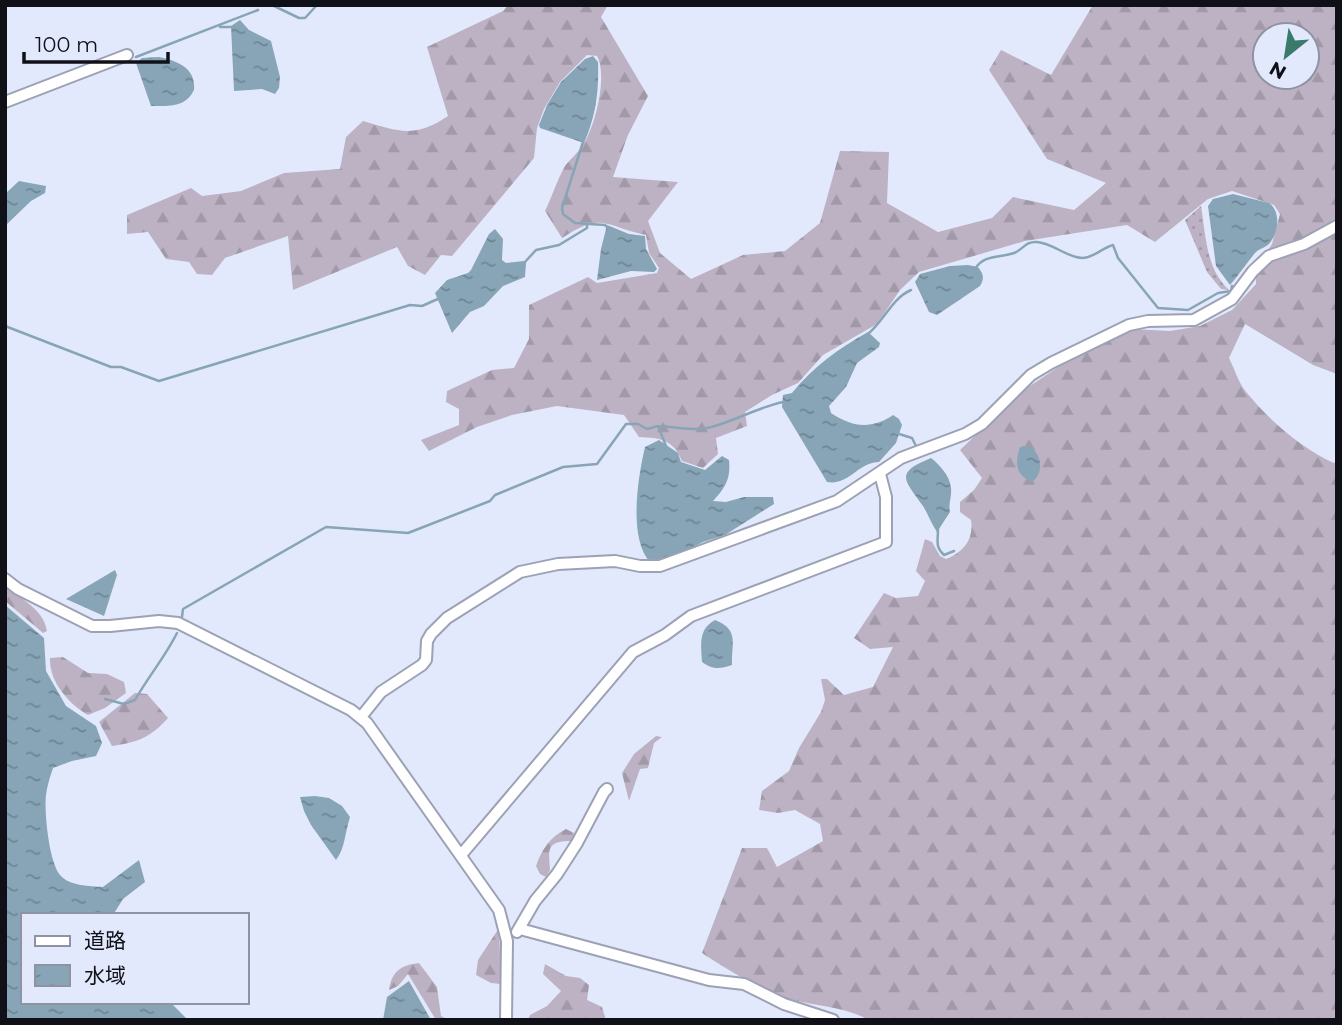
<svg xmlns="http://www.w3.org/2000/svg" width="1342" height="1025" viewBox="0 0 1342 1025" font-family="Montserrat,'Noto Sans JP',sans-serif">
  <defs>
    <pattern id="grass-dots" width="8" height="8" patternUnits="userSpaceOnUse" patternTransform="scale(1.75)"><rect width="8" height="8" fill="#bdb2c4"/><path d="M2 2h.1M6 6h.1" fill="none" stroke="#a198a8" stroke-width="1.8" stroke-linecap="round"/></pattern>
    <pattern id="forest-firs" width="22" height="20" patternUnits="userSpaceOnUse" patternTransform="scale(1.75)"><rect width="22" height="20" fill="#bdb2c4"/><path d="M5 1l3.5 6h-7zM16 11l3.5 6h-7z" fill="#a198a8"/></pattern>
    <pattern id="water-ripples" width="26" height="14" patternUnits="userSpaceOnUse" patternTransform="scale(1.75)"><rect width="26" height="14" fill="#87a5b6"/><path d="M2 4q2-2 4 0t4 0M15 11q2-2 4 0t4 0" fill="none" stroke="#6d8593"/></pattern>
  </defs>
  <rect width="100%" height="100%" fill="#e3e9fd"/>
  <path fill="url(#grass-dots)" d="M1201 206C1206 236 1206 269 1229 290L1221 289 1207 272 1185 220Z"/>
  <path fill="url(#forest-firs)" fill-rule="evenodd" d="M508 5H608L601 17 648 96 628 135 613 177 678 182 648 221 660 253 691 279 743 255 785 251 820 223 840 151 889 152 887 203 938 232 992 218 1013 197 1074 210 1106 183 1047 159 989 70 1001 50 1051 75 1093 5H1337V374L1313 365 1245 324 1229 358C1235 370 1239 384 1247 393 1270 421 1301 448 1334 463L1337 461V1020H869C846 1007 815 1006 789 999 765 993 723 967 702 953L742 848H767L777 867 823 841 820 824 795 810 778 813 759 810 762 791 789 771 799 748 821 712 825 700 821 679H827L844 695 873 687 893 647 870 649 854 638 884 593 896 598 918 596 925 581 916 571 925 539 932 542 940 556 946 559C964 552 974 539 971 520L960 512V502L974 490 982 478 960 450 1021 392 1070 359 1133 329 1170 331 1200 326 1232 310 1256 284V269L1272 244 1280 214 1274 205 1232 191 1208 199 1155 242 1127 225 1025 241 919 272 900 290 877 324 823 355 798 383 772 395 745 412 747 426 716 438 718 454 703 468 682 461C673 439 660 438 639 437L624 415 557 406 512 415 477 427 429 451 421 440 459 425V409L446 402 447 391 492 370 514 368 529 339V305L588 277 597 283 657 273 659 268 649 253 646 235C604 226 603 211 562 238L545 211C552 197 557 180 565 166 570 159 578 153 583 145 595 127 608 76 597 56L587 55 560 82 544 109 537 128 534 158 452 256 441 255 425 275 408 266 397 247 293 290 288 236 225 258 212 275 197 274 189 262 166 259 148 232 127 234V215L191 188 202 196 241 191 284 173 340 169 346 137 363 121C400 132 415 138 448 116L427 47 503 11ZM1265 35H1307V77H1265Z
    M5 587C21 598 44 610 47 631L43 633 5 601Z
    M63 657 88 673 107 674 124 682 126 693 105 708 88 715C69 704 49 682 50 658Z
    M135 693 147 694 168 718C150 738 138 742 112 746L99 722Z
    M656 736 662 737 654 743 648 768 640 769 629 801 622 773 634 754Z
    M566 829 574 833 571 841C545 841 549 851 550 870L546 877 540 874 536 866C542 849 550 837 566 829Z
    M499 928 501 984 491 983 476 975 478 960Z
    M419 963 437 987 441 1016 449 1020H436L408 974 398 986 389 990C392 971 401 965 419 963Z
    M545 964 566 976 580 978 589 985 587 1000 602 1007 606 1020H528L530 1015 547 1006 561 991 543 974Z"/>
  <path fill="url(#water-ripples)" d="M240 20 249 30 271 41 280 77 279 88 275 94 262 89 234 91 231 26Z
    M593 56 598 62C599 91 596 116 584 143L540 128 539 125 547 105 561 82 585 59Z
    M159 57C178 61 196 68 194 90 185 108 169 106 151 106L136 63 142 58Z
    M19 181 46 186 45 193 31 201 5 226V194Z
    M1233 194 1269 203C1281 211 1279 233 1269 244 1265 248 1258 249 1255 253 1246 264 1239 275 1230 285L1216 266 1208 206 1213 199Z
    M607 225 629 234 645 236 646 249 657 269 654 272 631 271 597 280 601 249Z
    M495 229 503 239 502 260 506 263 524 261 526 263 525 277 503 286 484 306 470 312 452 333 435 293 447 280 468 273 471 270 489 234Z
    M968 265 978 267C983 273 985 278 980 286L937 315 929 312 915 282 920 274 950 266Z
    M868 332 880 343 879 347 857 363 846 387 829 406 831 413C852 427 871 430 893 415L899 419 902 425 896 443 879 462C858 462 849 486 827 482L782 407 783 395 792 393C813 367 839 348 868 332Z
    M659 440 678 453 681 462 705 470 722 456 729 460C731 479 725 488 713 501L726 502 744 497H773L774 504 725 535 703 542 667 560 650 562C628 538 638 477 645 447Z
    M1024 446 1031 447C1042 456 1044 473 1032 482 1015 475 1015 463 1020 447Z
    M931 458C940 465 950 476 951 488 952 497 948 504 950 512L937 532C931 523 928 514 923 506 904 479 894 473 931 458Z
    M115 570 117 575 104 616 66 599Z
    M5 605 44 638 46 671 66 706 96 726 102 743 96 756 72 761 53 768C50 777 47 786 46 795 44 811 49 864 61 876 70 886 90 886 103 887L139 860 145 882 123 899 113 915H23V1002H170L188 1020H5Z
    M715 620C740 630 731 643 732 665 720 669 713 670 702 662 701 645 698 629 715 620Z
    M315 796 329 798 342 806 350 817C345 832 345 849 336 860L311 825 304 811 300 797Z
    M409 981 431 1020H383L387 997Z"/>
  <g fill="none" stroke-linecap="round" stroke-linejoin="round">
    <path stroke="#87a5b6" stroke-width="2.5" d="M272 5 299 18H305L317 5
      M220 27H234
      M136 57 258 10
      M583 142 562 208 563 214 575 223 605 225 609 229
      M524 263 536 250 559 245 587 228V225
      M975 269C984 254 1000 258 1014 253 1023 250 1025 241 1037 242 1053 243 1067 258 1083 258 1095 257 1102 248 1113 245L1118 258 1158 308 1188 310 1218 293 1231 291 1232 286
      M5 326 111 367H121L159 381 410 305 422 306 440 298
      M868 334C885 320 891 299 911 290
      M658 426C676 427 697 432 715 426 739 419 759 407 783 402
      M896 433 912 438 917 448
      M938 529C938 541 935 547 944 555L954 551
      M182 617 183 609 326 527 408 533 490 501 495 495 563 467 597 464 626 424H638L647 429 658 426 666 446
      M105 699 124 704 135 700C148 677 165 657 177 633"/>
    <defs>
      <path id="minor" d="M5 102 127 55
        M5 579 18 589 92 626H110L159 621 178 623 351 710 367 723 499 910 507 941 506 1020
        M361 717 381 692 422 665 426 660 427 641 431 634 447 618 520 572 558 564 615 561 640 566H660L837 501 901 458 965 434 982 424 1031 375 1051 363 1129 325 1148 321 1194 320 1232 299 1253 271 1269 256 1304 244 1337 226
        M461 855 633 652 665 635 691 616 886 542V497L880 474
        M520 929 709 980 744 984 784 1004 833 1020
        M517 932 535 901 557 874 577 843 604 792 607 789"/>
    </defs>
    <use href="#minor" stroke="#9ca1b4" stroke-width="14"/>
    <use href="#minor" stroke="#fff" stroke-width="10"/>
  </g>
  <rect width="1342" height="1025" fill="none" stroke="#101118" stroke-width="14"/>
  <rect x="21" y="913" width="228" height="91" fill="#e3e9fd" stroke="#8f93a1" stroke-width="2"/>
  <rect x="35" y="936" width="35" height="10" fill="#ffffff" stroke="#8f93a1" stroke-width="2"/>
  <text x="84" y="948" font-size="21" fill="#101118">道路</text>
  <rect x="35" y="965" width="35" height="21" fill="url(#water-ripples)" stroke="#8f93a1" stroke-width="2"/>
  <text x="84" y="983" font-size="21" fill="#101118">水域</text>
  <g transform="translate(1286 56) rotate(210)"><circle r="33" fill="#e3e9fd" stroke="#8f93a1" stroke-width="2"/>
  <path d="M0-5L12 26L0 18L-12 26Z" fill="#397a6a"/>
  <text y="-10" font-size="19" font-weight="bold" text-anchor="middle" fill="#101118">N</text>
  </g>
  <path d="M24 52v10h144v-10" fill="none" stroke="#101118" stroke-width="3.5"/>
  <text x="35" y="52" font-size="21" fill="#101118" stroke="#e3e9fd" stroke-width="5" paint-order="stroke">100 m</text>
</svg>
